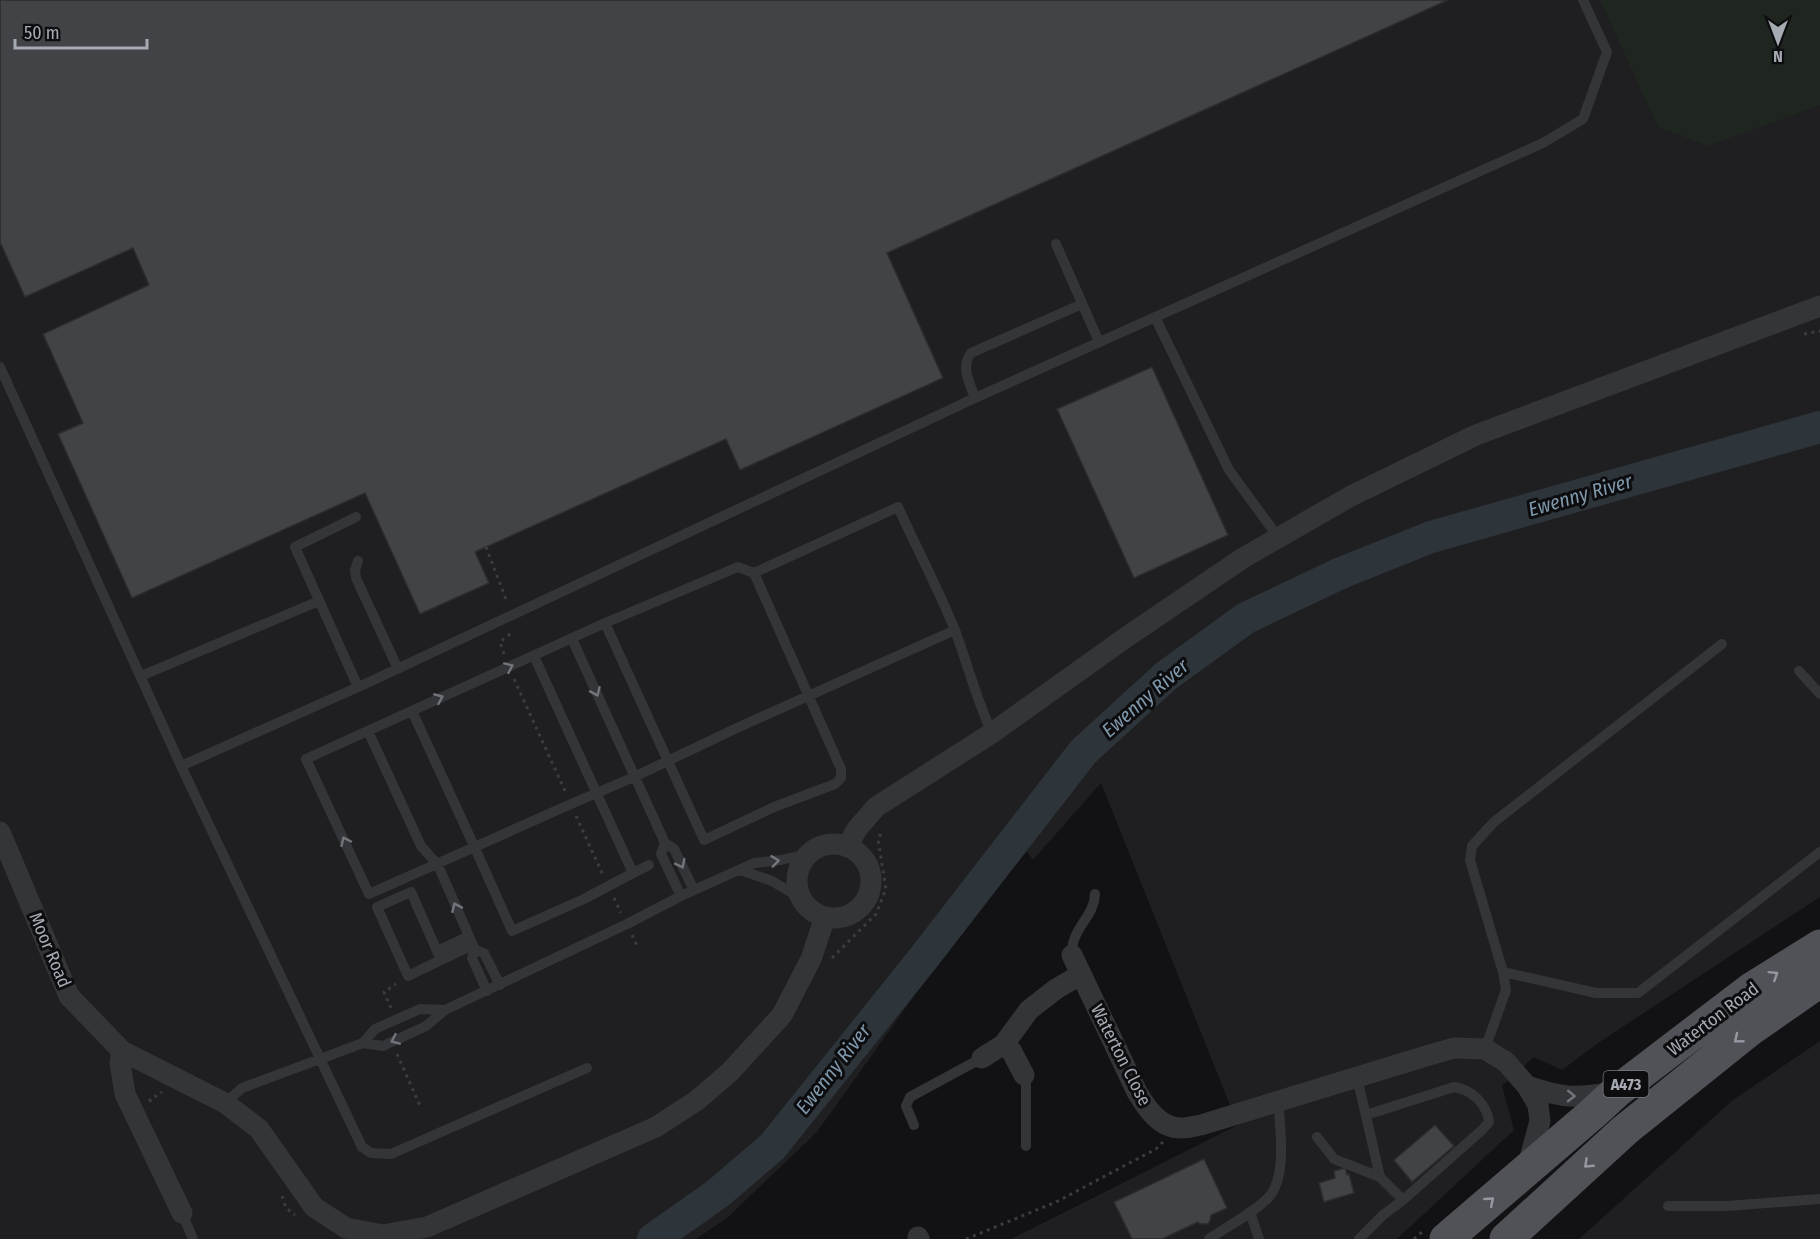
<svg xmlns="http://www.w3.org/2000/svg" width="1820" height="1239" viewBox="0 0 1820 1239" font-family="'Fira Sans Condensed',sans-serif">
  <rect width="100%" height="100%" fill="#121214"/>
  <path fill="#1f1f21" d="M0 0H1820V897L1601 1041 1562 1070 1534 1057 1502 1086 1514 1130 1397 1239H1011L1238 1125 1101 783 1033 860 1022 845 817 1132 727 1218 696 1239H0Z
    M1820 1041V1239H1579L1733 1100Z"/>
  <path fill="#1f2620" d="M1600 0H1820V105L1708 146 1658 127Z"/>
  <g fill="none" stroke-linecap="round" stroke-linejoin="round">
    <path stroke="#2d353b" stroke-width="32" d="M653 1239 717 1194 772 1147 922 960 1083 752 1166 676 1246 618 1341 573 1431 537 1820 427"/>
  </g>
  <path fill="#414347" stroke="#2d2d30" stroke-width="1.5" d="M0 0H1448L887 253 943 378 740 470 726 439 475 552 489 583 420 614 365 493 132 598 58 434 83 423 43 334 149 285 133 248 25 297 0 242Z
    M1152 367 1228 535 1134 578 1057 409Z
    M1435 1125 1454 1146 1412 1182 1394 1160Z
    M1204 1159 1227 1208 1211 1215 1210 1221 1208 1224H1200L1198 1222 1162 1239H1132L1114 1202Z
    M1345 1168 1347 1175 1349 1174 1354 1193 1324 1202 1319 1183 1335 1178 1334 1171Z"/>
  <g fill="none" stroke-linecap="round" stroke-linejoin="round">
    <path stroke="#3a3c3f" stroke-width="3" stroke-dasharray="3 4.5" stroke-linecap="butt" d="M1804 334 1820 331
      M486 547 507 602
      M504 654 500 642 513 632
      M514 679 566 793
      M576 816 603 875
      M614 898 621 913
      M632 935 638 948
      M832 958 876 914 886 889 878 839 883 830
      M391 1008 384 992 396 984
      M397 1054 421 1108
      M151 1102 150 1100 162 1092
      M282 1196 286 1208 295 1215
      M966 1239 1056 1202 1156 1149 1163 1142
      M1414 1239 1423 1231"/>
    <path stroke="#343538" stroke-width="10" d="M1056 244 1099 342
      M1155 317 1229 470 1278 537
      M0 367 181 766 362 1147 371 1153 391 1154 587 1068
      M975 398C970 383 960 367 971 353L1082 304
      M356 517 295 547 358 687
      M358 561 355 570 356 578 398 669
      M738 567 754 573 841 769V778L835 784 774 807 704 840 605 623Z
      M754 573 898 507C917 549 939 590 956 633 968 666 977 701 992 733
      M605 623 306 759 369 894 571 804 634 777 739 727 955 630
      M572 639 665 843 674 849 694 890
      M534 656 633 873 649 865
      M1799 671 1820 694
      M141 676 319 601
      M412 711 475 848 512 931 584 899 633 873
      M368 731 421 846 438 865 475 950 484 953 500 985
      M181 766 365 684 975 398 1543 143 1583 119 1607 52 1583 0
      M665 843 661 854 681 896
      M740 870 772 881 802 899
      M469 936 437 951 441 960 473 945
      M475 950 472 958 487 991
      M437 951 411 892 377 907 408 976 441 960
      M1072 955C1072 950 1072 945 1074 940 1080 922 1094 914 1095 894
      M1503 972 1596 993H1638L1820 852
      M445 1010 420 1009 375 1029 363 1043 383 1046 426 1026 445 1010 627 924 681 896 754 863 781 860 811 853
      M1485 1049 1506 990 1503 972 1470 860 1472 846 1494 822 1722 644
      M1024 1075 1026 1085V1146
      M1357 1077 1380 1177 1403 1200 1482 1130 1489 1122C1487 1104 1471 1089 1454 1087L1366 1115
      M225 1103 242 1088 363 1043
      M914 1125 906 1106 910 1097 982 1058
      M1317 1137 1334 1159 1380 1177
      M1668 1206H1726L1820 1199
      M1250 1212 1259 1239
      M182 1213 193 1239
      M1209 1239C1228 1226 1250 1215 1267 1199 1288 1179 1280 1127 1278 1100
      M1359 1239 1383 1215 1403 1200"/>
    <path stroke="#343538" stroke-width="21" d="M0 832 69 996 122 1051 225 1103 259 1129 314 1207 346 1228 383 1235 427 1227 656 1127 696 1101 730 1072 782 1015 811 959 825 917
      M797 881a37 37 0 1 1 74 0a37 37 0 1 1-74 0Z
      M847 847 857 829 876 807 992 733 1128 636 1243 558 1351 496 1476 435 1820 306
      M1072 955 1137 1092C1147 1109 1160 1128 1181 1128 1188 1128 1195 1126 1201 1125L1426 1056 1454 1048 1485 1049 1506 1062 1527 1086 1538 1105 1540 1121 1527 1169
      M1004 1044 1012 1052 1024 1075
      M122 1051 120 1063 125 1094 182 1213
      M982 1058 1004 1044 1029 1010 1056 989 1080 975
      M1527 1086C1564 1099 1577 1098 1615 1092
      M918 1237 919 1239"/>
    <path stroke="#505257" stroke-width="33" d="M1446 1239 1592 1114 1616 1092 1751 989 1820 946
      M1506 1239 1625 1130 1751 1029 1820 981"/>
  </g>
  <defs><path id="oneway-chevron" d="M-2-3.5L2.5 0L-2 3.5" fill="none" stroke-width="1.6" stroke-linecap="round" stroke-linejoin="round" transform="scale(1.5)"/></defs>
  <g stroke="#72757c">
    <use href="#oneway-chevron" transform="translate(509 667) rotate(-24)"/>
    <use href="#oneway-chevron" transform="translate(596 692) rotate(66)"/>
    <use href="#oneway-chevron" transform="translate(439 698) rotate(-24)"/>
    <use href="#oneway-chevron" transform="translate(345 841) rotate(-115)"/>
    <use href="#oneway-chevron" transform="translate(775 861) rotate(-7)"/>
    <use href="#oneway-chevron" transform="translate(681 864) rotate(63)"/>
    <use href="#oneway-chevron" transform="translate(456 907) rotate(-114)"/>
    <use href="#oneway-chevron" transform="translate(395 1040) rotate(156)"/>
    <use href="#oneway-chevron" transform="translate(1571 1096) rotate(1)"/>
  </g>
  <g stroke="#9498a1">
    <use href="#oneway-chevron" transform="translate(1774 975) rotate(-32)"/>
    <use href="#oneway-chevron" transform="translate(1738 1039) rotate(141)"/>
    <use href="#oneway-chevron" transform="translate(1588 1164) rotate(137)"/>
    <use href="#oneway-chevron" transform="translate(1490 1201) rotate(-41)"/>
  </g>
  <g text-anchor="middle" stroke-width="6" stroke-linejoin="round" paint-order="stroke">
    <rect fill="#0d0d0f" stroke="#777b82" stroke-width="1.5" x="1603.5" y="1071" width="45" height="26" rx="4.5"/>
    <g font-size="16" font-weight="bold" fill="#a5aab3">
      <text x="1626" y="1090">A473</text>
    </g>
    <g font-size="18" fill="#a5aab3" stroke="#0d0d0f">
      <text transform="translate(50 950) rotate(67)" y="6">Moor Road</text>
      <text transform="translate(1713 1019) rotate(-37)" y="6">Waterton Road</text>
      <text transform="translate(1121 1055) rotate(63)" y="6">Waterton Close</text>
    </g>
    <g font-size="20" font-style="italic" fill="#7f98ab" stroke="#0d0d0f">
      <text transform="translate(1580 495) rotate(-16)" y="7">Ewenny River</text>
      <text transform="translate(1145 698) rotate(-41)" y="7">Ewenny River</text>
      <text transform="translate(833 1069) rotate(-52)" y="7">Ewenny River</text>
    </g>
  </g>
  <g transform="translate(1778 42) rotate(180)" stroke="#0d0d0f" stroke-width="4.5" paint-order="stroke">
  <path d="M0-4.5L10 22L0 15L-10 22Z" fill="#a5aab3"/>
  <text y="-9" font-size="16" font-weight="bold" text-anchor="middle" fill="#a5aab3">N</text>
  </g>
  <path d="M15 39v9h132v-9" fill="none" stroke="#a5aab3" stroke-width="3"/>
  <text x="24" y="39" font-size="18" fill="#a5aab3" stroke="#0d0d0f" stroke-width="4.5" paint-order="stroke">50 m</text>
</svg>
